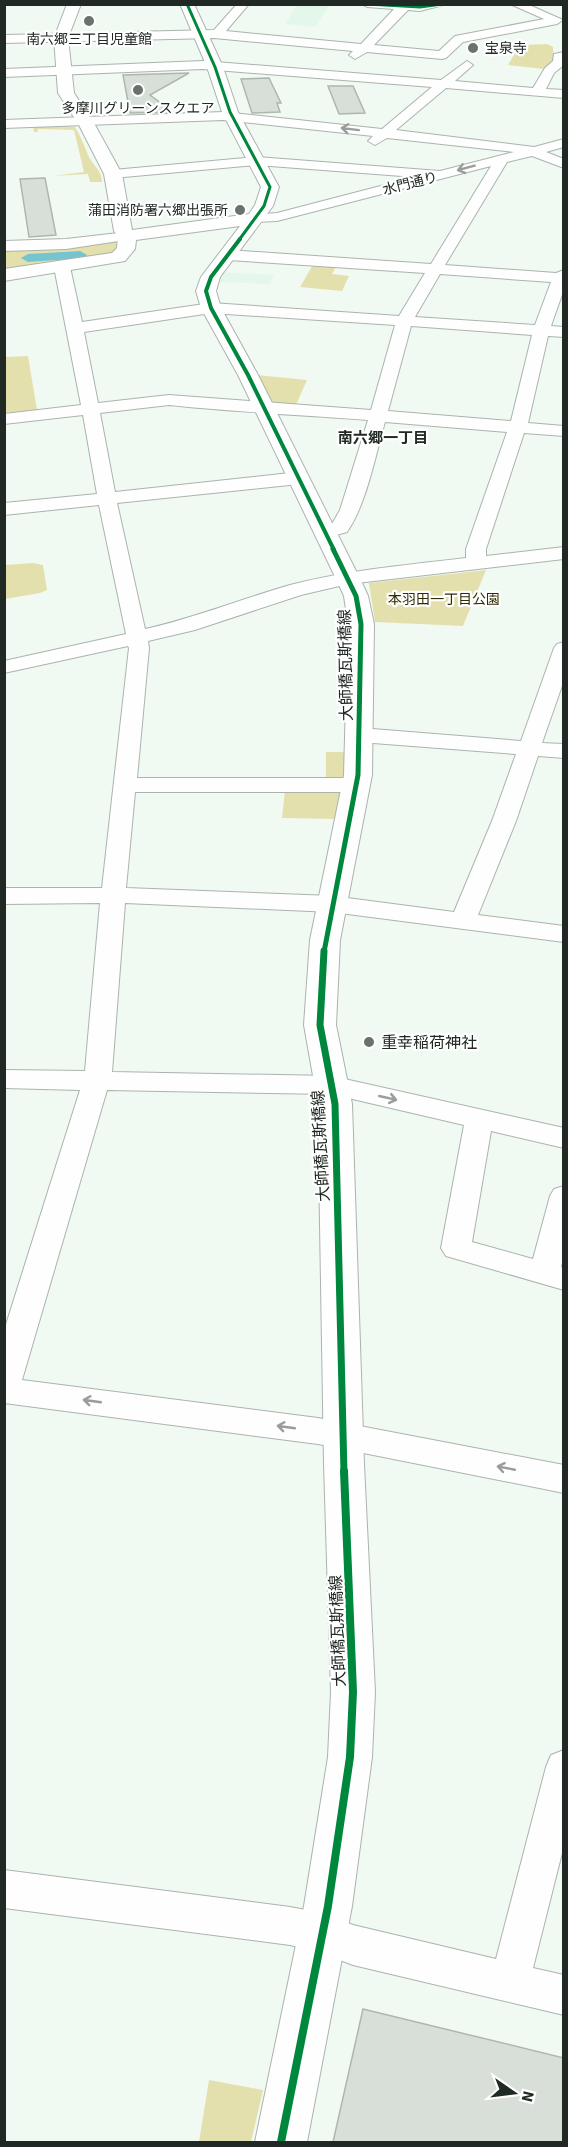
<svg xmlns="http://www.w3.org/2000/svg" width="568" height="2147" viewBox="0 0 568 2147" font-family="'Source Sans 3','Noto Sans JP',sans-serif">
  <rect width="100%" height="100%" fill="#f0faf3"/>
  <path fill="#e3f8ea" d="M297 5 341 4 342 5H330L315 27 285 24Z
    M223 272 274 275 270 284 217 282Z"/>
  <path fill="#e4e0ad" d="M547 44 553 47 554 62 544 69 508 65 515 53 523 47 522 45Z
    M63 126 75 127C81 137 84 145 88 155 92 165 102 170 102 182H90L88 174 53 176 84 172 74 130 38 129V132H34L33 127Z
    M117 240 120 250 118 253 5 273 4 248Z
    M314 263 337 265 332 274 349 276 342 291 300 287Z
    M28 356 37 410 5 413V357Z
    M257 375 307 380 295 407 272 402Z
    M33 563 43 565 47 590 40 593 5 599V565Z
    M486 570 463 626 375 622 369 583Z
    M326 752H345L343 779 326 778Z
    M285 790H342L337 819 282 818Z
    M209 2080 263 2090 251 2142H199Z"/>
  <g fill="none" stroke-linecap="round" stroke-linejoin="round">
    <path fill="#76c4cf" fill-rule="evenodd" d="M80 251 87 255 85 258 28 262 21 258 28 254Z"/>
  </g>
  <path fill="#d8ded8" stroke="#b0b6af" stroke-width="1.5" d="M189 73 150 95 173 112 130 113 123 75Z
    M269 78 281 103H277L280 112 252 113 241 79Z
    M328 86H353L365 113 339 114Z
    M45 178 56 235 29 237 20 179Z
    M363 2009 564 2058V2142H333Z"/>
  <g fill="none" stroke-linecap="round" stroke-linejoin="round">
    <defs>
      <path id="street" d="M237 4H249L226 31 361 44 394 9 367 7 362 4H447L420 11 408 10 374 45 439 51 455 36 544 19 510 4H527L563 20 557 24 463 42 446 58 442 59 367 52 355 59 349 55 353 51 214 38 4 43V35L214 30Z
        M564 52V65L554 73 546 89 564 90V98L446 88 396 130 534 147 564 139V147L546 152 564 159V168L532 156 507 162 445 265 556 273 564 270V289L551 326 564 327V337L548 336 528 423 564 426V436L524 433 486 549V556L564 547V559L348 584 301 595 195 630 148 641 149 648 137 778H357L365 780 368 785 365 790 357 792H135L126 888 332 896 454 912 492 821 516 754 360 742 352 740 349 735 352 730 360 728 521 741 554 648 557 644 564 642V680L542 743 564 744V758L538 756 516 821 478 915 564 926V942L332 912 125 903 112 1072 331 1076 564 1128V1148L491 1131 472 1242 533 1259 550 1196 554 1189 564 1186V1256L561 1267 564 1268V1290L446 1256 441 1248 464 1125 331 1094 107 1090 22 1380 318 1418 564 1465V1493L318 1444 4 1403V1331L80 1090 4 1088V1070L85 1071 100 903 4 904V888H102L129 648 128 646 4 673V661L126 634 99 505 4 515V503L97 494 83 415 4 424V414L81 405 54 267 62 262 70 267 82 322 211 303 399 316 425 273 228 260 220 255 228 250 431 264 491 166 277 221 256 222 249 218 251 215 277 213 415 177 257 165 113 178 106 174 113 170 257 157 440 171 514 152 387 138 375 145 368 141 373 136 223 120 4 128V120L223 112 382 129 432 87 203 69 4 77V69L203 61 441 80 467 61 473 65 455 81 533 88 545 68 553 61 554 54ZM440 274 551 282 535 325 415 317ZM211 313 395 325 371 410 169 395 98 403 84 332ZM411 326 532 335 511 421 388 411ZM169 405C235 412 301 415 368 420L340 510 332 524 319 528 316 532 319 536 326 538 347 532C367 503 375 456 385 422L507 432 466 549V558C407 565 347 570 290 585 241 599 195 618 145 629L117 503 299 484 306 482 308 478 306 474 299 472 115 492 100 413Z
        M127 232 134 236 132 239 66 249 4 251V241L66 239Z
        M564 1750V1845L533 1968 564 1975V2015L353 1965 322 1953 290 1945 4 1908V1870L290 1907 322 1913 353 1925 496 1959 546 1767 551 1755Z"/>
      <path id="secondary" d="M67 4H81L68 38 74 93 95 125 122 174 132 230 249 214 255 205 261 187 222 112 207 67 180 4H194L223 67 238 112 279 187 273 206 220 277 216 291 221 308 258 375 363 585 368 596 374 624 372 775 340 940 336 1025 352 1104 364 1464 375 1692 372 1757 352 1906 307 2142H255L304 1906 328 1757 331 1692 324 1464 318 1104 304 1025 310 940 344 775 348 624 344 596 339 585 238 375 201 308 196 291 201 277 240 226 136 240 135 249 125 261 4 281V269L105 254 112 253 117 248 118 236 114 231 104 174 79 125 58 93 54 38Z"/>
    </defs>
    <use href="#street" stroke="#abb3ad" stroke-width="2"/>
    <use href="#secondary" stroke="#abb3ad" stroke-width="2"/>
    <use href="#street" fill="#fdfefd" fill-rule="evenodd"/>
    <use href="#secondary" fill="#fdfefd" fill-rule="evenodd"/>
    <defs>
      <path id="cycleway-far4" d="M187 4 215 67 230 112 270 187 264 206 239 240
        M367 4 420 7 442 4"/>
      <path id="cycleway-far3" d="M240 239 211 277 206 291 211 308 248 375 334 550"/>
      <path id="cycleway-far2" d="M324 952 358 775 361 624 356 596 333 549"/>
      <path id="cycleway-far1" d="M324 951 320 1025 335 1104 344 1473"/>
      <path id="cycleway" d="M281 2142 328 1906 350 1757 353 1692 344 1471"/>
    </defs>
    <use href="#cycleway-far4" stroke="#fff" stroke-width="4.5"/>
    <use href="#cycleway-far3" stroke="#fff" stroke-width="6"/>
    <use href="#cycleway-far2" stroke="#fff" stroke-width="8"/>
    <use href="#cycleway-far1" stroke="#fff" stroke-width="10"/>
    <use href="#cycleway" stroke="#fff" stroke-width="12"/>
    <use href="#cycleway-far4" stroke="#00873e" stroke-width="3"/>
    <use href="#cycleway-far3" stroke="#00873e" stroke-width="4"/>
    <use href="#cycleway-far2" stroke="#00873e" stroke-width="5"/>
    <use href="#cycleway-far1" stroke="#00873e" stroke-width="7"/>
    <use href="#cycleway" stroke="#00873e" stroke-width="8"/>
  </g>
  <defs><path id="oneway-shaft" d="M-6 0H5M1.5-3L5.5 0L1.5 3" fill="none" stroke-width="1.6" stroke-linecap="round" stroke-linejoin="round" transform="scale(1.5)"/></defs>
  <g stroke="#9a9e9b">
    <use href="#oneway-shaft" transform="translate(350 129) rotate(-173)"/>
    <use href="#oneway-shaft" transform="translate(466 168) rotate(165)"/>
    <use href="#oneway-shaft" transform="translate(388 1098) rotate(13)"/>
    <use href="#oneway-shaft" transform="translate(92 1401) rotate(-172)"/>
    <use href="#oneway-shaft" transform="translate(286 1427) rotate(-172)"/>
    <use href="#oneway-shaft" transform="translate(506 1468) rotate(-169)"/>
  </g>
  <g fill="#69726c" stroke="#fff" stroke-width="2">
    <circle cx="89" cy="21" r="6"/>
    <circle cx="473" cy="48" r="6"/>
    <circle cx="138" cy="90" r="6"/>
    <circle cx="240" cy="210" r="6"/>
    <circle cx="369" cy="1042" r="6"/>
  </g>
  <g text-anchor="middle" stroke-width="4.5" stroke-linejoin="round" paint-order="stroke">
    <g font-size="14" fill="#212924" stroke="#fff">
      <text x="89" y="44">南六郷三丁目児童館</text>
      <text x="485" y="53" text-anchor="start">宝泉寺</text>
      <text x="138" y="113">多摩川グリーンスクエア</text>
      <text x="228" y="215" text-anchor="end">蒲田消防署六郷出張所</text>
    </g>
    <g font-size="14" fill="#212924" stroke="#fff">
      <text transform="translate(410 183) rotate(-14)" y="5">水門通り</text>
    </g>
    <g font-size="14" fill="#332c00" stroke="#fff">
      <text x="444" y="604">本羽田一丁目公園</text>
    </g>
    <g font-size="15" font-weight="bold" fill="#212924" stroke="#fff">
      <text x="383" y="443">南六郷一丁目</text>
    </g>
    <g font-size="16" fill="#212924" stroke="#fff">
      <text transform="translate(345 665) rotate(-91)" y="6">大師橋瓦斯橋線</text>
      <text transform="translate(320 1146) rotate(-93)" y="6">大師橋瓦斯橋線</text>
      <text transform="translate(337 1631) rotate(-92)" y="6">大師橋瓦斯橋線</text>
    </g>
    <g font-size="16" fill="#212924" stroke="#fff" text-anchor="start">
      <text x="381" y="1048">重幸稲荷神社</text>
    </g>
  </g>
  <rect width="568" height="2147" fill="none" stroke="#212924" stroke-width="12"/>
  <g transform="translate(514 2093) rotate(104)" stroke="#ffffff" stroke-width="4.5" paint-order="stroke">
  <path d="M0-4.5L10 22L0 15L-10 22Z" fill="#212924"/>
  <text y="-9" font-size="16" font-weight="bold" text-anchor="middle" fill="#212924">N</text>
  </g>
</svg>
